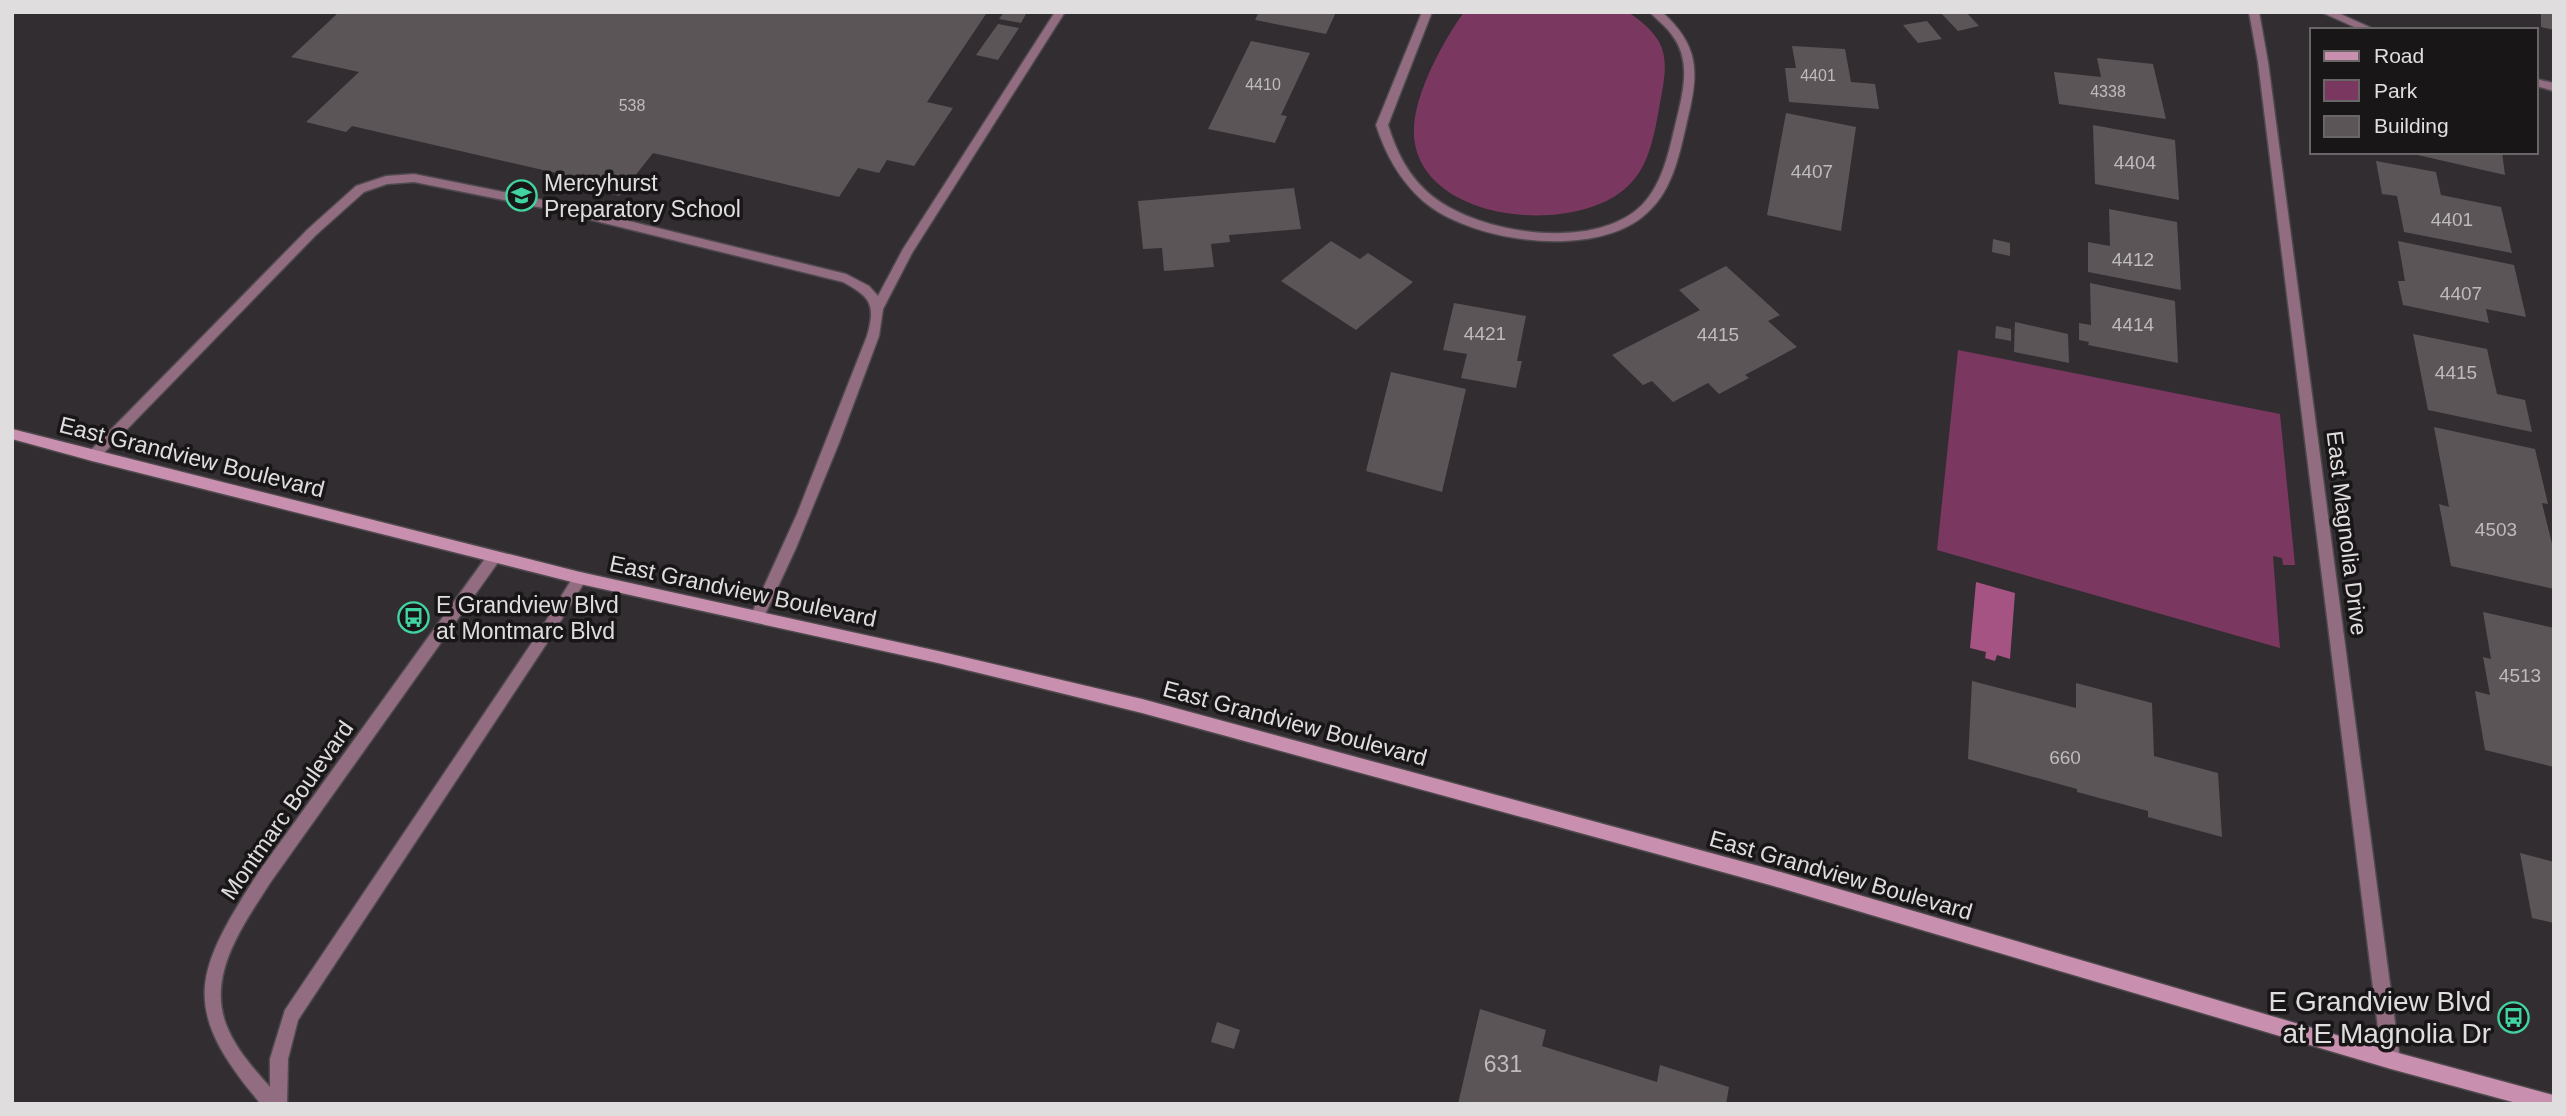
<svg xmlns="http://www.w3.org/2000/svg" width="2566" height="1116" viewBox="0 0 2566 1116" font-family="Arial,sans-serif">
  <rect width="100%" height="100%" fill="#322d30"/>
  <path fill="#7a3860" d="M1464 12H1628C1669 40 1669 57 1660 103 1655 131 1650 166 1628 186 1578 235 1430 224 1415 144 1407 105 1442 43 1464 12Z
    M1958 350 2280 414 2295 565H2283L2282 558 2273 556 2280 648 1937 550Z"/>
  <path fill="#a45383" d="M1976 582 2015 593 2010 659 1997 655 1995 661 1985 658 1986 652 1970 648Z"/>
  <path fill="#5b5558" d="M339 12H978L986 14 927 102 953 108 914 166 887 160 879 173 858 168 839 197 653 153 619 196 579 185 582 179 352 126 346 132 306 122 359 72 291 57Z
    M1004 12H1027L1021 23 999 19Z
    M1259 12H1336L1326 34 1255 20Z
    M1940 12H1966L1979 26 1958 31Z
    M2541 12H2554V30L2541 27Z
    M1927 21 1942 39 1918 43 1903 25Z
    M998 24 1019 28 998 60 976 55Z
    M1251 41 1310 53 1281 115 1287 116 1275 143 1208 129Z
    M1792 46 1845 49 1851 82 1875 84 1879 109 1789 102 1785 68H1796Z
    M2097 58 2153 64 2166 119 2059 104 2054 72 2101 77Z
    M1786 113 1856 127 1841 231 1767 215Z
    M2093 125 2175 140 2179 200 2095 184Z
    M2409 152H2502L2505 175 2409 153Z
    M2376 161 2436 172 2441 195 2501 207 2512 253 2404 232 2397 196 2382 194Z
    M1294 188 1301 229 1229 235 1230 242 1211 244 1214 267 1164 271 1162 248 1143 249 1138 201Z
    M2109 209 2177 222 2181 290 2088 272V242L2110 246Z
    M1993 239 2010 243V256L1992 252Z
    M1331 241 1360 259 1368 253 1413 282 1356 330 1281 281Z
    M2398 241 2514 265 2526 317 2486 309 2489 323 2403 305 2398 281H2405Z
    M1726 266 1780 315 1768 321 1797 347 1745 375 1749 378 1719 394 1708 383 1673 402 1652 381 1643 385 1612 355 1700 310 1679 290Z
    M2090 283 2175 301 2178 363 2088 345 2089 342 2079 340V323L2091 325Z
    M1454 303 1526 316 1517 361H1522L1516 388 1461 378 1467 354 1443 350Z
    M2015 322 2068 334 2069 363 2014 352Z
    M1996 326 2011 329V341L1995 338Z
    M2413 334 2487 349 2497 394 2525 400 2532 432 2428 410Z
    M1391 372 1466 389 1442 492 1366 471Z
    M2434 427 2535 449 2548 504 2542 503 2554 552V589L2451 566 2439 504 2449 507Z
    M2483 612 2554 628V767L2485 750 2475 691 2490 695 2483 657 2491 659Z
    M1972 681 2076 708V683L2152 703 2154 756 2218 773 2222 837 2148 817V811L2077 792V789L1968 759Z
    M2520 853 2554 862V923L2532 918Z
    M1480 1009 1546 1030 1542 1046 1657 1082 1660 1065 1729 1087 1726 1104H1458Z
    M1217 1022 1240 1030 1234 1049 1211 1042Z"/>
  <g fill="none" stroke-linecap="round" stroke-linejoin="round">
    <defs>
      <path id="lane" d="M1055 12H1065L912 253 883 309 879 336 839 443 796 548 762 621 757 623 752 621 750 617 797 514 867 336C876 305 871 297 843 282L543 208 414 182 387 184 364 192 316 235 97 460 92 461 85 456 308 229 356 186 386 176 414 174 543 200 846 274 869 286 878 296 903 249Z"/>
      <path id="street" d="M1422 12H1432L1388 125C1397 153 1408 176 1432 196 1479 234 1595 252 1642 205 1663 183 1669 151 1676 122 1683 93 1692 61 1672 35 1666 26 1657 20 1650 12H1662C1699 45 1699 72 1688 117 1680 151 1674 189 1647 213 1597 260 1472 243 1423 201 1399 179 1386 155 1376 125Z
        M2249 12H2259L2268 62 2400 1060 2397 1066 2391 1069 2385 1066 2382 1060 2258 62Z
        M2321 12H2336L2376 30H2361Z
        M2536 79 2554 83V91L2536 86Z
        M494 551 499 553 501 557 499 561 270 883C244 924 207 974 226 1024 235 1048 253 1068 270 1087V1059L285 1010 539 632 575 574 580 572 585 574 587 578 549 640 298 1020 288 1059 287 1104H261C179 1008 194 973 258 873L489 553Z"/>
      <path id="secondary" d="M12 429 580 572 938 651 1142 699 1770 869 2391 1051 2553 1095 2554 1104H2520L2391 1069 1770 885 1142 713 938 663 580 584 92 461 12 439Z"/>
    </defs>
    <use href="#lane" stroke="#4e494c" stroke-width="3"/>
    <use href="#street" stroke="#4e494c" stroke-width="3"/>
    <use href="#secondary" stroke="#4e494c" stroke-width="3"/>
    <use href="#lane" fill="#926c80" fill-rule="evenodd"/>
    <use href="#street" fill="#926c80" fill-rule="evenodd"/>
    <use href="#secondary" fill="#c98faf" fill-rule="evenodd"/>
  </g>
  <defs>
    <symbol id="school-ring" viewBox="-11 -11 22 22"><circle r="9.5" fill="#181617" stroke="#41d4a1" stroke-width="1.5"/><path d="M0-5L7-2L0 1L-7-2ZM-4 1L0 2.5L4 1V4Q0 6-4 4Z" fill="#41d4a1"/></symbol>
    <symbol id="bus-ring" viewBox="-11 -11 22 22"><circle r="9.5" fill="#181617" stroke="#41d4a1" stroke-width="1.5"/><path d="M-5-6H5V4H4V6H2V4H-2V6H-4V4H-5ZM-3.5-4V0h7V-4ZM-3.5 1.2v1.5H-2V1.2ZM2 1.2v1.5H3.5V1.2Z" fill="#41d4a1"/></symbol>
  </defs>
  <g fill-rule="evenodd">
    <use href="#school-ring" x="504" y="178" width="35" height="35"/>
    <use href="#bus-ring" x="396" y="600" width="35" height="35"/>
    <use href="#bus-ring" x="2496" y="1000" width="35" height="35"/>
  </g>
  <g text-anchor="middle" stroke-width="7" stroke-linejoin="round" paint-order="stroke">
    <g font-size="16" fill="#bfbbbc">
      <text x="1818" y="81">4401</text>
      <text x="1263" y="90">4410</text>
      <text x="2108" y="97">4338</text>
      <text x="632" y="111">538</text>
    </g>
    <g font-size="19" fill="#bfbbbc">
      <text x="2135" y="169">4404</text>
      <text x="1812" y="178">4407</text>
      <text x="2452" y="226">4401</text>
      <text x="2133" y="266">4412</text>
      <text x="2461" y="300">4407</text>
      <text x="2133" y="331">4414</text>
      <text x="1485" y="340">4421</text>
      <text x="1718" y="341">4415</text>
      <text x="2456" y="379">4415</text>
      <text x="2496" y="536">4503</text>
      <text x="2520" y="682">4513</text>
      <text x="2065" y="764">660</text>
    </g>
    <g font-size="23" fill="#e0ddde" stroke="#181617" text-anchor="start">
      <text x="544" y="191">Mercyhurst<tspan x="544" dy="26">Preparatory School</tspan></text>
      <text x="436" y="613">E Grandview Blvd<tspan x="436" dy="26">at Montmarc Blvd</tspan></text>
    </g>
    <g font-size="23" fill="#e0ddde" stroke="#181617">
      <text transform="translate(192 457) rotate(14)" y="8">East Grandview Boulevard</text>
      <text transform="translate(2347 533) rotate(83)" y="8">East Magnolia Drive</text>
      <text transform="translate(743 591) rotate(12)" y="8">East Grandview Boulevard</text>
      <text transform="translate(1295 723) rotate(15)" y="8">East Grandview Boulevard</text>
      <text transform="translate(287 810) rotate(-55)" y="8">Montmarc Boulevard</text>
      <text transform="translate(1841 875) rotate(16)" y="8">East Grandview Boulevard</text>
    </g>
    <g font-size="23" fill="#bfbbbc">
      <text x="1503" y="1072">631</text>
    </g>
    <g font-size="28" fill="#e0ddde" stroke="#181617" text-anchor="end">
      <text x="2491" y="1011">E Grandview Blvd<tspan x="2491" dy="32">at E Magnolia Dr</tspan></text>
    </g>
  </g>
  <rect width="2566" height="1116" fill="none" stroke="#e0ddde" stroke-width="28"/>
  <rect x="2310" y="28" width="228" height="126" fill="#181617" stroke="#686667" stroke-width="2"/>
  <rect x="2324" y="51" width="35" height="10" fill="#c98faf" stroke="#686667" stroke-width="2"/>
  <text x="2374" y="63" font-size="21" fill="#e0ddde">Road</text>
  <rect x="2324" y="80" width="35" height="21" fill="#7a3860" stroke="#686667" stroke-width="2"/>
  <text x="2374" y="98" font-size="21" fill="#e0ddde">Park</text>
  <rect x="2324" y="116" width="35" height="21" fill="#5b5558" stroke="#686667" stroke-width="2"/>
  <text x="2374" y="133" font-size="21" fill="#e0ddde">Building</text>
</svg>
